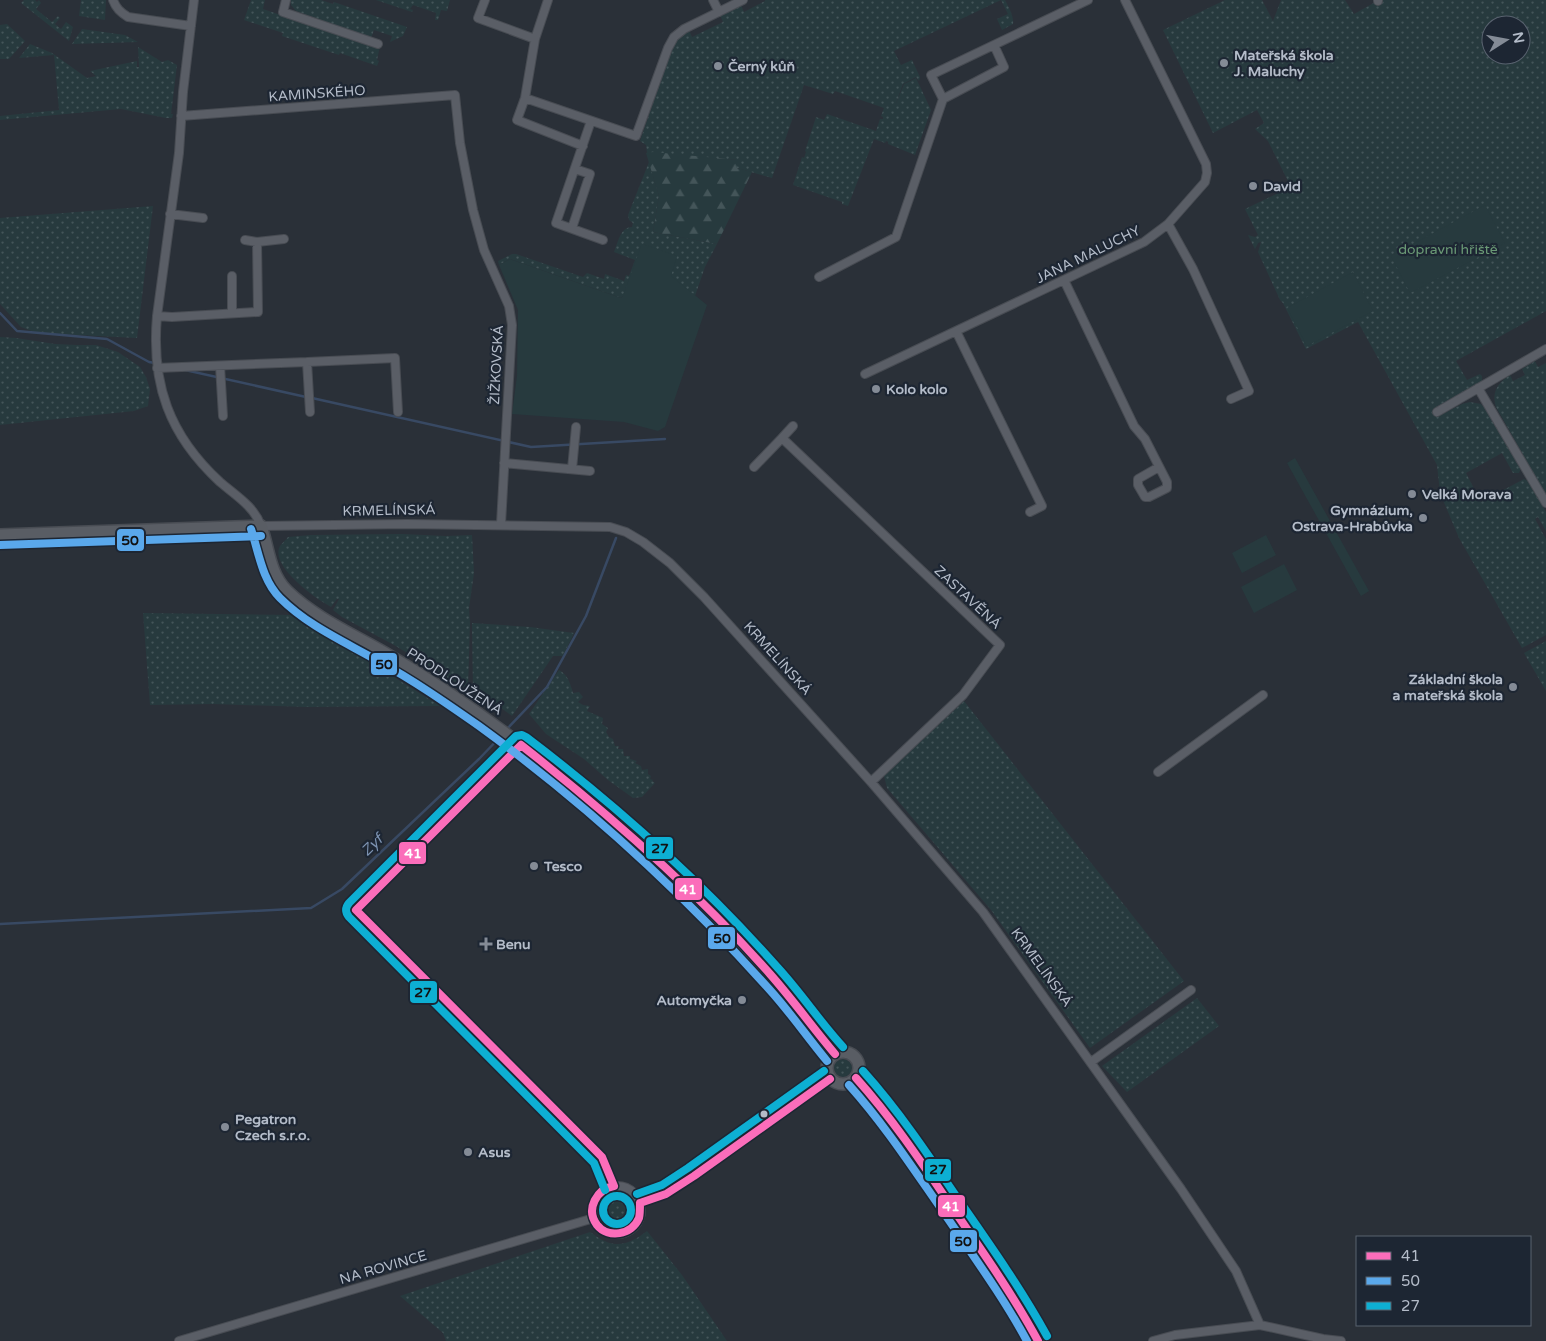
<svg xmlns="http://www.w3.org/2000/svg" width="1546" height="1341" viewBox="0 0 1546 1341" font-family="'Varela Round',sans-serif">
  <defs>
    <pattern id="grass-dots" width="8" height="8" patternUnits="userSpaceOnUse" patternTransform="scale(1.25)"><rect width="8" height="8" fill="#273a3e"/><path d="M2 2h.1M6 6h.1" fill="none" stroke="#445559" stroke-width="1.8" stroke-linecap="round"/></pattern>
    <pattern id="forest-firs" width="22" height="20" patternUnits="userSpaceOnUse" patternTransform="scale(1.25)"><rect width="22" height="20" fill="#273a3e"/><path d="M5 1l3.5 6h-7zM16 11l3.5 6h-7z" fill="#445559"/></pattern>
  </defs>
  <rect width="100%" height="100%" fill="#2a3038"/>
  <path fill="url(#grass-dots)" fill-rule="evenodd" d="M24 0H35L37 2 39 0 41 3 36 9 52 22 58 16 60 18 55 24 61 29 66 22 73 27 69 41 21 3Z
    M81 0H106L105 20 79 16Z
    M251 0H265L263 9 377 48 380 46 377 60 379 61 377 66 340 53 339 55 282 36 283 33 244 20Z
    M291 0H321L333 4 334 2 407 27 403 36 390 42 392 36 374 30 371 38 296 11 291 5Z
    M376 0H450L447 11 441 10 438 20H435L436 13 413 5 410 9 413 10 412 12Z
    M765 0H1005C1009 8 1014 16 1013 24L1002 30 997 19 1008 14 1001 0 894 51 901 65 912 60 920 77 919 81 916 77 903 84 895 106 904 84 916 78 931 110 915 155 888 144V142L886 141 885 143 874 139 848 206 842 204V202L793 185 802 157 804 158 806 152 805 151 816 117 824 120 827 114 876 131 880 119H883V117L881 116 884 108 835 91 833 94 804 85 772 178 737 168V160L647 153 646 145 640 141 670 54 677 40 689 30 692 37 723 22 720 15 741 5 744 12 765 1Z
    M1225 0H1262L1273 21 1281 0H1345L1354 14 1379 0H1546V311L1456 361 1467 380 1480 374 1482 376V382L1433 410 1437 417 1462 404 1470 402 1481 404 1490 413 1521 468 1519 473H1513L1502 453 1466 473 1481 502 1524 479 1528 481 1546 512V531L1538 517 1535 519 1546 539V635L1522 648 1459 538 1440 493 1437 465 1358 322 1306 349 1283 303 1280 300 1258 252 1261 242 1258 243 1255 249 1248 235 1255 237 1258 235 1245 209 1291 187 1268 141 1255 129 1264 123 1257 110 1213 133 1163 30ZM1491 25H1521V55H1491Z
    M7 24 25 41 9 59H0V25Z
    M82 29 125 35 138 42 72 44Z
    M30 44 52 53 87 78 96 76 90 71 137 61V67H139L138 47 162 62 168 60 177 65 171 114H173L172 118H166L121 109 0 120V116L59 110 54 55 19 58Z
    M649 162 659 196 653 232 717 244 705 267 695 296 670 276 623 296 621 298 510 259 499 265 498 261 512 254H516L583 277 587 273 604 279 605 274 624 281 626 275 629 276 635 260 614 252C618 243 620 227 632 227L633 223 629 220 628 215Z
    M153 206 137 338 37 333 21 327 0 304V218Z
    M0 337 16 338 55 344 77 345H96L118 352 140 367 146 377 150 389 148 406 134 411 0 425Z
    M1535 361 1538 367 1546 363V495L1496 407C1491 392 1498 383 1510 375L1513 381 1525 375 1522 369Z
    M402 534 446 536 472 535 474 573 469 608 470 623 468 690 394 645 342 617 333 610 339 599H337L331 607C316 599 269 566 280 546 282 543 286 540 288 537L311 535Z
    M143 613 295 615 440 706 306 707 213 704 150 705Z
    M472 623 530 627 574 633 563 656H553L512 716 494 703 473 692Z
    M1546 641V691L1524 653Z
    M559 670C568 675 570 683 573 693L579 692 583 697 578 702 583 705 590 706 587 711 603 718 602 724 608 728 606 732 609 737 613 739 615 746H619L618 749H623L624 756H630V759L637 761 635 763 641 766 642 770 648 769V774L651 776 650 779 653 780 652 781 655 783 642 797 633 798 608 780 584 759 546 734 529 714Z
    M964 701 1184 981 1090 1048 991 910 887 788 884 776Z
    M1197 998 1219 1026 1127 1092 1102 1066Z
    M834 1068a9 9 0 1 1 18 0a9 9 0 1 1-18 0Z
    M598 1211a19 19 0 1 1 38 0a19 19 0 1 1-38 0Z
    M647 1231 682 1275 727 1341H446L443 1333 400 1296 590 1232C595 1235 601 1240 607 1242 622 1248 635 1240 647 1231Z"/>
  <path fill="url(#forest-firs)" d="M653 152 737 160V168L752 172 717 244 653 232 659 196 646 153Z"/>
  <path fill="#273a3e" d="M1485 205 1505 243 1410 293 1391 256Z
    M643 244 677 256 671 276 707 305 665 427 658 431 624 422 512 414 517 376 518 310 499 265 510 259 621 298 623 296 641 246Z
    M1353 272 1373 311 1307 346 1287 308Z
    M1295 458 1369 591 1361 596 1287 463Z
    M1266 535 1276 555 1242 573 1232 553Z
    M1284 564 1297 590 1254 613 1241 587Z"/>
  <g fill="none" stroke-linecap="round" stroke-linejoin="round">
    <path stroke="#384963" stroke-width="2.5" d="M0 313 17 331 107 339 149 362 155 363
      M185 370 306 397
      M312 398 531 447 665 439
      M506 730 547 687 586 616 616 538
      M0 924 311 908 342 889 479 759 501 736"/>
    <defs>
      <path id="street" d="M113 0C116 8 120 12 128 17L191 26
        M194 0 183 92 179 153 157 316C151 384 169 435 220 482 235 495 254 506 261 526L407 524 610 527 626 532 643 542 670 563 704 597 871 782 983 912 1181 1189 1236 1271 1260 1325 1175 1335 1153 1341
        M286 0 283 12 378 44
        M485 0 478 18 535 39 548 0
        M713 0 719 12
        M1378 0V1
        M535 39 525 98 517 120 583 146
        M525 98 636 136 668 48 674 37 684 29 743 0
        M943 99 1004 67 994 45
        M181 116 455 95 460 143 473 210 484 250 509 306 512 325 501 524
        M591 121 556 223 603 240
        M170 214 203 218
        M1168 224 1193 269 1249 391 1231 399
        M572 228 590 174 575 169
        M245 240 257 242
        M232 276V313
        M819 277 896 237 943 99 931 75 1088 0
        M1064 280 1134 426 1145 439 1167 482V488L1149 497H1145L1138 485V479L1159 467
        M157 316 172 317 258 312 257 242 284 239
        M956 331 1042 506 1030 512
        M307 362 395 358 398 412
        M220 366 223 416
        M157 368 307 362 310 412
        M865 374 1144 242 1168 224 1205 182 1207 173 1206 164 1125 0
        M1478 388 1546 503
        M1437 412 1546 349
        M782 438 793 426
        M504 463 590 471
        M754 467 782 438 1000 645 963 695 871 782
        M572 469 576 427
        M1158 772 1263 695
        M1091 1062 1191 990
        M593 1210a24 24 0 1 1 48 0a24 24 0 1 1-48 0Z
        M640 1203 666 1194 694 1176 741 1142 830 1079
        M1260 1325 1323 1339 1341 1341
        M179 1341 594 1218"/>
      <path id="secondary" d="M0 535 261 526C269 549 269 573 287 591 315 618 352 634 385 653 424 676 462 701 498 728 597 800 687 882 769 974 793 999 812 1028 835 1054
        M827 1068a16 16 0 1 1 32 0a16 16 0 1 1-32 0Z
        M856 1078C892 1116 920 1161 949 1203 980 1248 1013 1293 1038 1341"/>
    </defs>
    <use href="#street" stroke="#484c53" stroke-width="10"/>
    <use href="#secondary" stroke="#484c53" stroke-width="14"/>
    <use href="#street" stroke="#5a5e66" stroke-width="8"/>
    <use href="#secondary" stroke="#595d64" stroke-width="11"/>
    <defs>
      <path id="bus-1" d="M521 745 356 910 602 1157 614 1186
        M521 745C610 815 695 889 770 974 793 1000 813 1028 835 1054
        M856 1078C891 1117 920 1160 949 1203 980 1248 1012 1293 1038 1341
        M614 1186C597 1189 585 1209 597 1225 608 1239 632 1235 639 1218 640 1214 640 1208 640 1203
        M640 1203 666 1194 694 1176 830 1079"/>
      <path id="bus-2" d="M251 529C259 553 262 580 280 598 308 626 345 642 378 661 413 680 446 703 479 726 585 803 681 891 769 989 790 1012 807 1037 827 1061
        M0 545 261 536
        M849 1085C884 1124 912 1167 942 1210 971 1253 1002 1295 1027 1341"/>
      <path id="bus-3" d="M863 1071C898 1110 927 1153 956 1196 988 1242 1020 1287 1047 1336
        M605 1190 594 1163 349 917C345 912 345 908 349 903L516 736 522 735 526 737C617 806 702 882 778 968 801 993 820 1022 843 1047
        M637 1194 662 1185 688 1168 824 1071
        M603 1210a14 14 0 1 1 28 0a14 14 0 1 1-28 0Z"/>
    </defs>
    <use href="#bus-1" stroke="#1d2633" stroke-width="11"/>
    <use href="#bus-2" stroke="#1d2633" stroke-width="11"/>
    <use href="#bus-3" stroke="#1d2633" stroke-width="11"/>
    <use href="#bus-1" stroke="#fb6dba" stroke-width="8"/>
    <use href="#bus-2" stroke="#5aa8eb" stroke-width="8"/>
    <use href="#bus-3" stroke="#0dafd3" stroke-width="8"/>
  </g>
  <g fill="#848b96" stroke="#1d2633" stroke-width="2">
    <circle cx="1224" cy="63" r="5"/>
    <circle cx="718" cy="66" r="5"/>
    <circle cx="1253" cy="186" r="5"/>
    <circle cx="876" cy="389" r="5"/>
    <circle cx="1412" cy="494" r="5"/>
    <circle cx="1423" cy="518" r="5"/>
    <circle cx="1513" cy="687" r="5"/>
    <circle cx="534" cy="866" r="5"/>
    <path d="M483.5 936.5h5v5h5v5h-5v5h-5v-5h-5v-5h5z"/>
    <circle cx="742" cy="1000" r="5"/>
    <circle cx="225" cy="1127" r="5"/>
    <circle cx="468" cy="1152" r="5"/>
  </g>
  <circle fill="#b4bcc9" stroke="#1d2633" stroke-width="2" cx="764" cy="1114" r="4.5"/>
  <g text-anchor="middle" stroke-width="4.5" stroke-linejoin="round" paint-order="stroke">
    <g font-size="14" font-weight="bold" fill="#b4bcc9" stroke="#1d2633" text-anchor="start">
      <text x="1234" y="60">Mateřská škola<tspan x="1234" dy="16">J. Maluchy</tspan></text>
      <text x="728" y="71">Černý kůň</text>
      <text x="1263" y="191">David</text>
      <text x="886" y="394">Kolo kolo</text>
      <text x="1422" y="499">Velká Morava</text>
      <text x="1413" y="515" text-anchor="end">Gymnázium,<tspan x="1413" dy="16">Ostrava-Hrabůvka</tspan></text>
      <text x="1503" y="684" text-anchor="end">Základní škola<tspan x="1503" dy="16">a mateřská škola</tspan></text>
      <text x="544" y="871">Tesco</text>
      <text x="496" y="949">Benu</text>
      <text x="732" y="1005" text-anchor="end">Automyčka</text>
      <text x="235" y="1124">Pegatron<tspan x="235" dy="16">Czech s.r.o.</tspan></text>
      <text x="478" y="1157">Asus</text>
    </g>
    <g font-size="14" fill="#b4bcc9" stroke="#1d2633">
      <text transform="translate(317 93) rotate(-4)" y="5">KAMINSKÉHO</text>
      <text transform="translate(1088 254) rotate(-26)" y="5">JANA MALUCHY</text>
      <text transform="translate(496 365) rotate(-87)" y="5">ŽIŽKOVSKÁ</text>
      <text transform="translate(389 510) rotate(-1)" y="5">KRMELÍNSKÁ</text>
      <text transform="translate(968 597) rotate(43)" y="5">ZASTAVĚNÁ</text>
      <text transform="translate(778 658) rotate(48)" y="5">KRMELÍNSKÁ</text>
      <text transform="translate(455 681) rotate(33)" y="5">PRODLOUŽENÁ</text>
      <text transform="translate(1042 967) rotate(54)" y="5">KRMELÍNSKÁ</text>
      <text transform="translate(383 1267) rotate(-16)" y="5">NA ROVINCE</text>
    </g>
    <g font-size="14" fill="#6b9a76" stroke="#1d2633">
      <text x="1448" y="254">dopravní hřiště</text>
    </g>
    <g font-size="15" font-style="italic" fill="#7c92b1" stroke="#1d2633">
      <text transform="translate(372 845) rotate(-44)" y="5">Zyf</text>
    </g>
  </g>
  <g stroke="#1d2633" stroke-width="2">
    <rect x="116" y="528" width="29" height="24" rx="5" fill="#5aa8eb"/>
    <rect x="370" y="652" width="28" height="24" rx="5" fill="#5aa8eb"/>
    <rect x="645" y="836" width="29" height="24" rx="5" fill="#0dafd3"/>
    <rect x="398" y="841" width="29" height="24" rx="5" fill="#fb6dba"/>
    <rect x="674" y="877" width="29" height="24" rx="5" fill="#fb6dba"/>
    <rect x="707" y="926" width="29" height="24" rx="5" fill="#5aa8eb"/>
    <rect x="409" y="980" width="29" height="24" rx="5" fill="#0dafd3"/>
    <rect x="924" y="1158" width="28" height="24" rx="5" fill="#0dafd3"/>
    <rect x="937" y="1194" width="29" height="24" rx="5" fill="#fb6dba"/>
    <rect x="949" y="1229" width="29" height="24" rx="5" fill="#5aa8eb"/>
  </g>
  <g font-size="14" text-anchor="middle" font-weight="bold" fill="#fff">
    <text x="413" y="858">41</text>
    <text x="688" y="894">41</text>
    <text x="951" y="1211">41</text>
  </g>
  <g font-size="14" text-anchor="middle" font-weight="bold" fill="#111">
    <text x="130" y="545">50</text>
    <text x="384" y="669">50</text>
    <text x="660" y="853">27</text>
    <text x="722" y="943">50</text>
    <text x="423" y="997">27</text>
    <text x="938" y="1174">27</text>
    <text x="963" y="1246">50</text>
  </g>
  <rect x="1356" y="1236" width="175" height="90" fill="#1d2633" stroke="#59626f"/>
  <rect x="1366" y="1252" width="25" height="8" fill="#fb6dba" stroke="#59626f"/>
  <text x="1401" y="1261" font-size="15" fill="#b4bcc9">41</text>
  <rect x="1366" y="1277" width="25" height="8" fill="#5aa8eb" stroke="#59626f"/>
  <text x="1401" y="1286" font-size="15" fill="#b4bcc9">50</text>
  <rect x="1366" y="1302" width="25" height="8" fill="#0dafd3" stroke="#59626f"/>
  <text x="1401" y="1311" font-size="15" fill="#b4bcc9">27</text>
  <g transform="translate(1506 40) rotate(79)"><circle r="24" fill="#1d2633" stroke="#59626f"/>
  <path d="M0-4L9 19L0 12L-9 19Z" fill="#848b96"/>
  <text y="-8" font-size="14" font-weight="bold" text-anchor="middle" fill="#b4bcc9">N</text>
  </g>
</svg>
